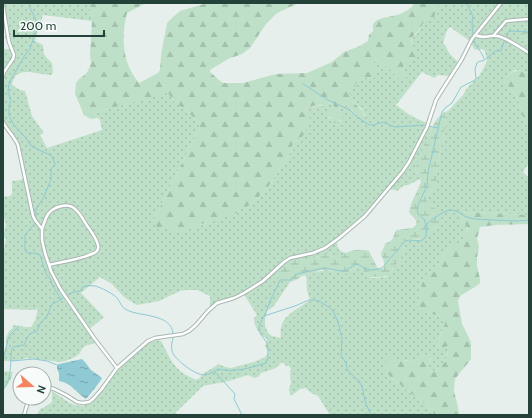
<svg xmlns="http://www.w3.org/2000/svg" width="532" height="418" viewBox="0 0 532 418" font-family="Cabin,sans-serif">
  <defs>
    <pattern id="grass-dots" width="8" height="8" patternUnits="userSpaceOnUse"><rect width="8" height="8" fill="#bfe0c8"/><path d="M2 2h.1M6 6h.1" fill="none" stroke="#a4c1ad" stroke-width="1.8" stroke-linecap="round"/></pattern>
    <pattern id="forest-firs" width="22" height="20" patternUnits="userSpaceOnUse"><rect width="22" height="20" fill="#bfe0c8"/><path d="M5 1l3.5 6h-7zM16 11l3.5 6h-7z" fill="#a4c1ad"/></pattern>
    <pattern id="wetland-marsh" width="20" height="14" patternUnits="userSpaceOnUse"><rect width="20" height="14" fill="#bfe0c8"/><path d="M1 5h8M5 5V1M11 12h8M15 12V8" fill="none" stroke="#a4c1ad"/></pattern>
    <pattern id="water-ripples" width="26" height="14" patternUnits="userSpaceOnUse"><rect width="26" height="14" fill="#8ec9d4"/><path d="M2 4q2-2 4 0t4 0M15 11q2-2 4 0t4 0" fill="none" stroke="#74a5ad"/></pattern>
  </defs>
  <rect width="100%" height="100%" fill="#e6efeb"/>
  <path fill="url(#grass-dots)" fill-rule="evenodd" d="M3 3H91L90 7 92 21 43 15 35 41 43 45 44 54 46 57 52 63 53 73 51 75C37 75 15 64 12 85L20 90 25 91 32 116 44 133 40 135 47 148 102 130 100 120 94 114 104 110 168 92 175 103 186 110 198 122 200 127 153 221 166 228 170 229 204 224 250 205 266 190 292 150 291 149C292 144 296 141 299 136L302 137 308 117 306 109 307 107H314L317 105 322 106 331 103 334 105 332 111 328 117 336 122 341 121 343 114 339 111 338 108 346 105 349 107 353 113 366 117 361 108 351 101 349 92C355 88 356 81 361 77L374 78V68L373 63 376 59 378 60 391 70 398 78C402 68 403 61 414 58L415 50 411 43 413 37 418 32 424 22C438 17 432 13 440 3H529V26L525 28 524 39 529 40V73C525 73 523 71 519 70 512 70 506 75 505 82L513 92 517 95 523 118 529 128V163L523 172 526 175 529 177V215L467 212 464 213 461 223 466 225 468 227 461 247 447 250 438 264 424 279 420 289V298L419 302 417 305C423 314 432 314 442 316L445 320V323L437 345 440 348 448 345C449 359 443 368 431 372L429 370V365L432 357 429 354 412 362 405 360 386 373 417 398 428 406 434 415H330L318 396C313 393 311 394 306 388L300 389 291 396 289 390 291 383 290 372 291 369 289 366H286L282 362 276 368 261 373 258 377 254 378 248 375 229 381 203 386 176 412 177 415H37L40 409 45 407 52 402V391C68 401 79 414 96 399L121 364 151 341 158 340 161 341 172 362 177 368 184 374 196 380 200 378C203 371 212 370 218 364L225 367 231 368 254 362 265 357 269 352C262 345 267 346 267 340 267 338 264 337 263 336 257 331 254 325 254 318L257 315 243 293 216 303 210 309V296L197 290H185L180 291 159 301 137 305 125 298 112 284 100 277 81 293 104 317 87 331 95 343C92 345 87 344 84 347 83 348 80 352 80 353 75 358 67 361 60 362L26 358 15 361H3V355L6 346V338L9 331 11 330 14 325 25 327H31L35 321 38 309H36V310L3 309 4 288 3 255 6 238 3 237 6 224 5 221 3 216V197L10 196 12 194V181L21 180 23 178 15 142 6 127 3 117V77L6 68H3V49H11L5 37 6 32 3 27ZM450 27 470 41 474 49 478 50 482 49 485 51 487 61 481 73 478 77 467 88 463 95 448 111 445 112 446 124 436 172C441 186 429 189 426 200L428 204 434 207 436 227C431 230 427 237 420 239 412 241 406 238 401 245L404 248 405 252 399 262 394 266 392 271 386 277 374 278 368 277 360 266 357 267 351 271 336 273C328 268 323 270 315 273 312 274 308 275 305 275 308 280 306 284 307 290 308 294 309 297 310 300 295 312 278 315 281 338L272 336 269 334 267 331 265 325V318L267 311 274 306 290 282 277 279 278 273 301 259H312L325 254 338 258 344 256 346 253 340 251 337 246V242L367 216 388 189 395 190 397 191 403 186 408 185 420 179 415 170 432 127H428L427 123 413 117 412 115 411 116 396 105 422 72 434 78 438 75 450 76 459 63 449 53 445 45 443 43 447 30Z
    M3 371 13 372 11 379 3 392Z"/>
  <path fill="url(#forest-firs)" d="M91 3H146L127 13C121 38 122 63 139 83L158 73 160 70 161 55 167 23 173 17 180 11 207 3H299L277 13 266 24 250 48 242 54 228 59 210 70V72L219 80 223 83H243L276 74 307 73 332 62 344 52 360 46 368 41 369 35 373 31C373 28 372 24 375 22 379 17 393 17 400 14 405 12 409 9 413 6V3H440L436 10 434 18 429 21 424 22 419 30 414 35 411 41V43L415 50 416 57 409 60 403 66 406 74V79L404 81 400 80 391 70 378 60 376 59 373 63C374 68 377 70 377 75L374 78 361 77C356 81 356 88 350 92L351 101C357 106 366 111 365 120L362 121C355 116 352 109 346 105L338 108 339 111 344 113C342 119 341 122 334 123L332 121 331 118 327 116V114C331 111 333 110 334 105L330 103C323 107 323 104 317 105 313 106 311 107 307 107L306 109 308 115 310 119 305 133 301 138 299 137C296 141 292 144 291 149L292 150 266 190 250 205 236 211 239 212 212 222 201 224 191 229 179 233 166 228 161 229 157 227 153 221 200 127 198 122 186 110 175 103 168 93 104 110 94 114 98 118 91 119 84 115 75 94 76 83 79 79 86 74 90 67 91 62 90 56 92 21 90 7Z
    M519 70 526 73H529V128L523 118 517 95 513 92 505 82C506 73 511 73 519 70Z
    M467 212 529 215V224L496 225 480 227 477 239 479 246 477 257V266L480 279V283L478 285 460 296 458 301 462 324 471 342V359L455 379 454 391 458 407 459 415H434L428 406 417 398 386 373 385 364 388 357 412 362 429 354 432 357 429 365V370L431 372C443 368 449 359 448 346L440 348 437 345 445 323V320L442 316C432 314 423 314 417 305L419 302 420 298V289L424 279 438 264 447 250 451 245 461 246 468 228 466 225 461 223 464 213Z"/>
  <path fill="url(#wetland-marsh)" d="M529 26V40L524 39 522 33 525 28Z
    M444 112H445L446 124 436 172C441 186 429 189 426 200 431 208 438 207 442 217 439 223 429 236 422 238 414 241 406 237 401 245L404 248 405 252 399 262 394 266 390 275 381 277H368L360 266 357 267 346 274 336 273 331 270H320L313 274 302 276 296 280 290 282 277 279 278 271 289 262 301 259H312L325 254 338 258C342 257 343 255 346 253 353 249 361 249 369 251L377 267 381 269 384 268V262L381 254 385 244 392 240 396 230 412 228 416 225C418 217 412 218 409 212 411 200 418 192 421 181L415 170C420 157 432 119 444 112Z"/>
  <path fill="url(#water-ripples)" d="M82 359 85 362 91 370 102 378C100 382 89 396 86 399 75 392 72 383 59 381V373L57 369V365L59 364Z"/>
  <g fill="none" stroke-linecap="round" stroke-linejoin="round">
    <path stroke="#8ec9d4" stroke-width="1" d="M29 3 30 8 36 20 38 29 34 36 30 49 25 55 9 83 8 92 11 100 9 106V115L13 124 26 138 31 146 52 156 55 164 51 170V179L44 197 36 209V219
      M466 3 473 16 472 24 473 35
      M507 38 508 32 512 31 529 32
      M474 39C475 47 482 51 484 59
      M303 84 328 100 350 110 356 116 366 123 370 125H374L382 122 395 127 424 125
      M429 126 438 128
      M35 223 25 235V250L27 253H35L40 255 46 274 51 280 52 285 61 299
      M426 225C431 220 445 209 453 210 459 211 464 217 470 218 477 220 484 219 492 220 504 220 516 222 529 220
      M264 316 295 306 309 300H314L319 301 330 308 333 311 338 322 342 338 341 355 346 363 347 369 350 373 359 381 362 387 366 404 371 415
      M173 338C172 342 171 346 172 351 174 359 195 375 204 375 209 375 213 372 218 369 233 373 249 368 263 364L266 363 268 358V347L267 343 260 333 259 328 260 324 266 312 271 299 275 291 280 280H291L297 274 301 273 324 268 342 271H345L356 264 359 265 366 269 371 270 380 269 383 267 405 241 410 240 421 241 424 239 426 236 427 227 424 219 418 214 417 207 427 186 428 172 442 112 445 108 452 103 461 87 475 80 476 78 475 69 477 63 480 61H483L493 53 495 51H501L504 42
      M3 361 8 339 11 334 19 326
      M11 361 34 359 47 361 57 365
      M215 372 235 394 234 399 242 415
      M3 388C12 383 10 359 12 348L13 347 24 345 28 336 30 334 37 331 40 324 47 316 52 304C63 300 67 292 80 291L83 287C87 286 91 285 95 286 100 287 114 294 117 298 121 303 121 307 127 310 140 317 172 313 173 334"/>
    <defs>
      <path id="street" d="M3 6 9 42 14 55 13 59 4 72 3 76
        M475 35C486 40 489 34 497 36 504 37 523 49 529 53
        M493 36 506 21 529 19
        M3 122C7 130 14 136 18 145L33 216 35 220 42 229V240L45 253 51 271 61 290 94 338 117 368
        M42 229C44 224 45 219 48 214 53 207 68 202 75 209 80 213 83 219 86 224 90 230 96 237 98 245 99 247 98 249 97 251 90 258 60 262 49 265
        M44 386 54 389 66 395 77 402 83 403 89 402 93 399 101 390 117 368 148 341 155 338 183 334 189 331 196 325 208 311 217 303 234 298 244 293 263 281 284 262 290 258 313 253 325 248 339 238 365 216 403 171 409 162 427 127 436 100 439 95 462 59 472 39 501 3
        M24 415 29 398"/>
    </defs>
    <use href="#street" stroke="#a8b8b2" stroke-width="4.5"/>
    <use href="#street" stroke="#fff" stroke-width="2.5"/>
  </g>
  <rect width="532" height="418" fill="none" stroke="#24423a" stroke-width="8"/>
  <g transform="translate(32 386) rotate(110)"><circle r="19" fill="#f7fbf9" stroke="#a3b1ad"/>
  <path d="M0-3L7 15L0 10L-7 15Z" fill="#f4845f"/>
  <text y="-6" font-size="11" font-weight="bold" text-anchor="middle" fill="#24423a">N</text>
  </g>
  <path d="M14 30v6h90v-6" fill="none" stroke="#24423a" stroke-width="2"/>
  <text x="20" y="30" font-size="12" fill="#24423a" stroke="#f7fbf9" stroke-width="3" paint-order="stroke">200 m</text>
</svg>
